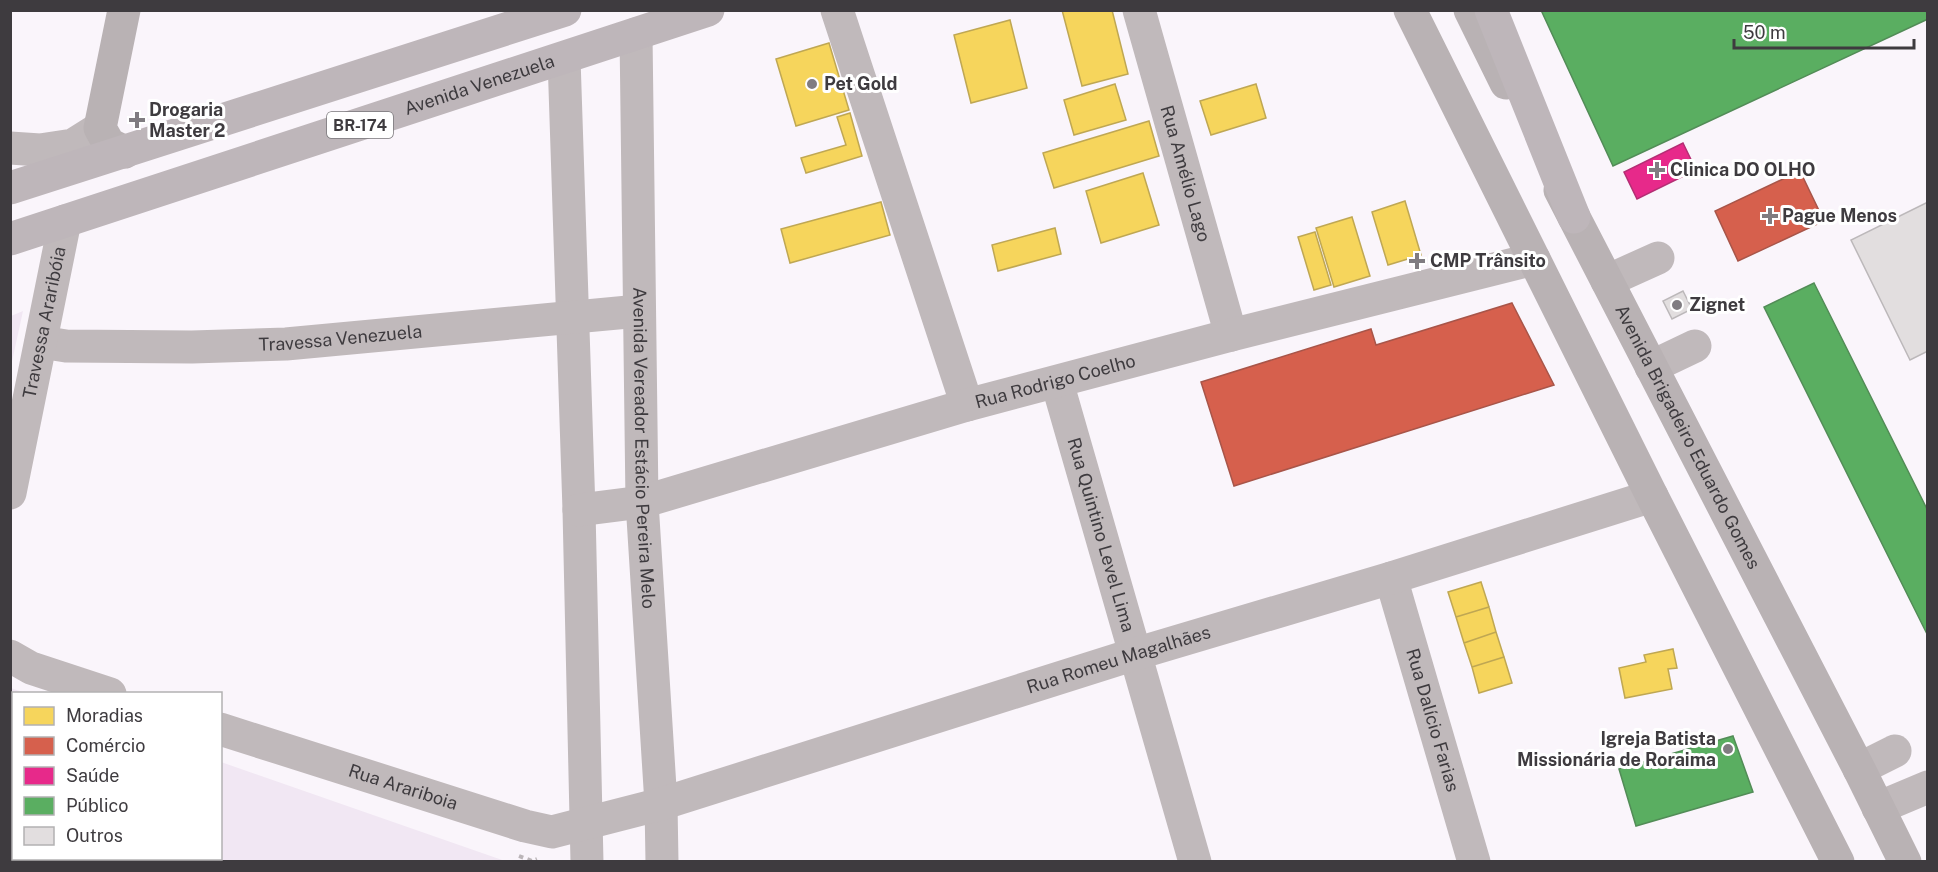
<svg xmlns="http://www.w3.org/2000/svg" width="1938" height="872" viewBox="0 0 1938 872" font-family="'Public Sans',sans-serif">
  <rect width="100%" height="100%" fill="#faf5fb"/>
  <path fill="#f1e7f3" d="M23 311 11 366V316Z
    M11 688 25 693 14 694V858H220L221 762 505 861H11Z"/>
  <path fill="#f6d55c" stroke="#bfa753" stroke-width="1.5" d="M1062 10H1112L1128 74 1082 86Z
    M1010 20 1027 88 971 103 954 35Z
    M829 43 849 110 796 126 776 59Z
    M1115 84 1126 120 1074 135 1064 100Z
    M1256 84 1266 118 1211 135 1200 101Z
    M850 113 862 156 806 173 801 158 846 145 837 117Z
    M1149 121 1159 156 1054 188 1043 153Z
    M1143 173 1159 225 1101 243 1086 191Z
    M1405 201 1421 255 1388 265 1372 212Z
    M881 202 890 235 790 263 781 229Z
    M1352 217 1370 276 1334 287 1316 228Z
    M1055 228 1061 254 998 271 992 245Z
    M1315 232 1331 285 1314 290 1298 237Z
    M1481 582 1489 607 1456 617 1448 592Z
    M1489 607 1496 632 1464 643 1456 617Z
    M1496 632 1504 657 1472 667 1464 643Z
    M1673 649 1677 668 1668 669 1672 689 1625 698 1619 668 1646 662 1644 655Z
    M1504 657 1512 683 1479 693 1472 667Z"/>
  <path fill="#d6604d" stroke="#a85549" stroke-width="1.5" d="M1800 171 1824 221 1738 261 1715 211Z
    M1512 303 1554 385 1234 486 1201 382 1371 329 1376 345Z"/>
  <path fill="#e7298a" stroke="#b42e74" stroke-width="1.5" d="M1683 143 1696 170 1637 199 1624 172Z"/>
  <path fill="#5aae61" stroke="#528c57" stroke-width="1.5" d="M1541 10H1926L1928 19 1613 166Z
    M1814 283 1928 511V636L1764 307Z
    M1733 736 1753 792 1636 826 1619 769Z"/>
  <path fill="#e2dedf" stroke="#bcb8ba" stroke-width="1.5" d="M1928 202V351L1910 360 1851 240Z
    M1683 291 1692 309 1672 319 1663 301Z"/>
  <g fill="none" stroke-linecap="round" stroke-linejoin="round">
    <path stroke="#bbb5b8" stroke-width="4" stroke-dasharray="4.5 4.5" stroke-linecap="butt" d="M519 856 532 861 537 859"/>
    <g stroke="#c0b9bb" stroke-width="33">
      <path d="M837 10 967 405"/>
      <path id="s1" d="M1139 10 1231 335"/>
      <path id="s2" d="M636 34 642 502 661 804 662 862"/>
      <path d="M564 58 579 510 587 862"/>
      <path d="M10 148 40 150 73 145 100 128"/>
      <path d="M1607 281 1658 258"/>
      <path id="s3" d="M41 342 66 346 192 347 286 344 639 311"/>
      <path d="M1651 367 1695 346"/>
      <path id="s4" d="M1057 382 1195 862"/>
      <path id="s5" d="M10 493 65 221"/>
      <path id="s6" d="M579 510 642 502 967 405 1231 335 1534 259"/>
      <path id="s7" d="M1391 578 1474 862"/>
      <path d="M10 656 31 668 110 694"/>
      <path id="s8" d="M220 729 525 826 552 832 661 804 1135 654 1391 578 1652 496"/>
      <path d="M1859 769 1895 751"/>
      <path d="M1878 808 1928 787"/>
    </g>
    <g stroke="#b9b2b4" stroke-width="33">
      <path d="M124 10 100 128 109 144 125 152"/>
      <path d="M1410 10 1652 496 1838 862"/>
      <path d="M1470 10 1506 83"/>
      <path id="s9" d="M1560 190 1859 769 1905 862"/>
    </g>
    <g stroke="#beb6ba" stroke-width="33">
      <path d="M1491 10 1574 217"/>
      <path d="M10 188 565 10"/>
      <path id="s10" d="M10 239 708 10"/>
    </g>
  </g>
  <g fill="#807c81" stroke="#fff" stroke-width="2">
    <circle cx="812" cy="84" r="6"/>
    <path d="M134 111h6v6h6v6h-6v6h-6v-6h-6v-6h6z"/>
    <path d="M1654 161h6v6h6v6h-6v6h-6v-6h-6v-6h6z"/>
    <path d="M1767 207h6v6h6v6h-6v6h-6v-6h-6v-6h6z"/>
    <path d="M1414 252h6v6h6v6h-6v6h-6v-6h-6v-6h6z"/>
    <circle cx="1677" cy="305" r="6"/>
    <circle cx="1728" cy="749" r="6"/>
  </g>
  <g text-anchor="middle" stroke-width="6" stroke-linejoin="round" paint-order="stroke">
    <rect fill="#fff" stroke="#787679" stroke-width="1.5" x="327" y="112" width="66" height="26" rx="4.5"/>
    <g font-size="16" font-weight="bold" fill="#3e3b3f">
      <text x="360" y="131">BR-174</text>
    </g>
    <g font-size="18" font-weight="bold" fill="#3e3b3f" stroke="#fff" text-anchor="start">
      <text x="824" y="90">Pet Gold</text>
      <text x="149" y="116">Drogaria<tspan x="149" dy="21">Master 2</tspan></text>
      <text x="1670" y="176">Clinica DO OLHO</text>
      <text x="1782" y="222">Pague Menos</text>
      <text x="1430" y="267">CMP Trânsito</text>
      <text x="1689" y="311">Zignet</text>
      <text x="1716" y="745" text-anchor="end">Igreja Batista<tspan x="1716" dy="21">Missionária de Roraima</tspan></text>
    </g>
    <g font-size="18" fill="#3e3b3f" stroke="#fff">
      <text dy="6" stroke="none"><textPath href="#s10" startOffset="494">Avenida Venezuela</textPath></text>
      <text dy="6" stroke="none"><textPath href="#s1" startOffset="170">Rua Amélio Lago</textPath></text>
      <text dy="6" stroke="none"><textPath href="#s5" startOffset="174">Travessa Araribóia</textPath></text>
      <text dy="6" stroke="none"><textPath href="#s3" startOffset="300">Travessa Venezuela</textPath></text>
      <text dy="6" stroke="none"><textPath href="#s6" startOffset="494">Rua Rodrigo Coelho</textPath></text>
      <text dy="6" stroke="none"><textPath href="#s9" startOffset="278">Avenida Brigadeiro Eduardo Gomes</textPath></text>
      <text dy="6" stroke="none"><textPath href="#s2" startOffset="414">Avenida Vereador Estácio Pereira Melo</textPath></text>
      <text dy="6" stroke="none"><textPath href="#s4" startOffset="159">Rua Quintino Level Lima</textPath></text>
      <text dy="6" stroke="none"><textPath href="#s8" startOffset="940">Rua Romeu Magalhães</textPath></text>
      <text dy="6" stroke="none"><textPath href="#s7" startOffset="148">Rua Dalício Farias</textPath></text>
      <text dy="6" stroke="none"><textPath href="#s8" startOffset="192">Rua Arariboia</textPath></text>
    </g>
  </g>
  <rect width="1938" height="872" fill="none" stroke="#3e3b3f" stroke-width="24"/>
  <rect x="12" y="692" width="210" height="168" fill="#ffffff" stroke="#b2b1b2" stroke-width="1.5"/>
  <rect x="24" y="707" width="30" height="18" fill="#f6d55c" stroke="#b2b1b2" stroke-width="1.5"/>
  <text x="66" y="722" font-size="18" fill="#3e3b3f">Moradias</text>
  <rect x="24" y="737" width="30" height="18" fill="#d6604d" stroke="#b2b1b2" stroke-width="1.5"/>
  <text x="66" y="752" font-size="18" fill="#3e3b3f">Comércio</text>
  <rect x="24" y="767" width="30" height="18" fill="#e7298a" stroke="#b2b1b2" stroke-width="1.5"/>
  <text x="66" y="782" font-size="18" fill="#3e3b3f">Saúde</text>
  <rect x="24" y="797" width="30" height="18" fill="#5aae61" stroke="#b2b1b2" stroke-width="1.5"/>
  <text x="66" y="812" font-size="18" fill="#3e3b3f">Público</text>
  <rect x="24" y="827" width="30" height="18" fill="#e2dedf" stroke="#b2b1b2" stroke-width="1.5"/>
  <text x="66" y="842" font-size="18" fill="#3e3b3f">Outros</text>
  <path d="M1734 39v9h180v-9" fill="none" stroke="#3e3b3f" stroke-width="3"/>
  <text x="1743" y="39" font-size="18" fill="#3e3b3f" stroke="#ffffff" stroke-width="4.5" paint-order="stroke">50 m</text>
</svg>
